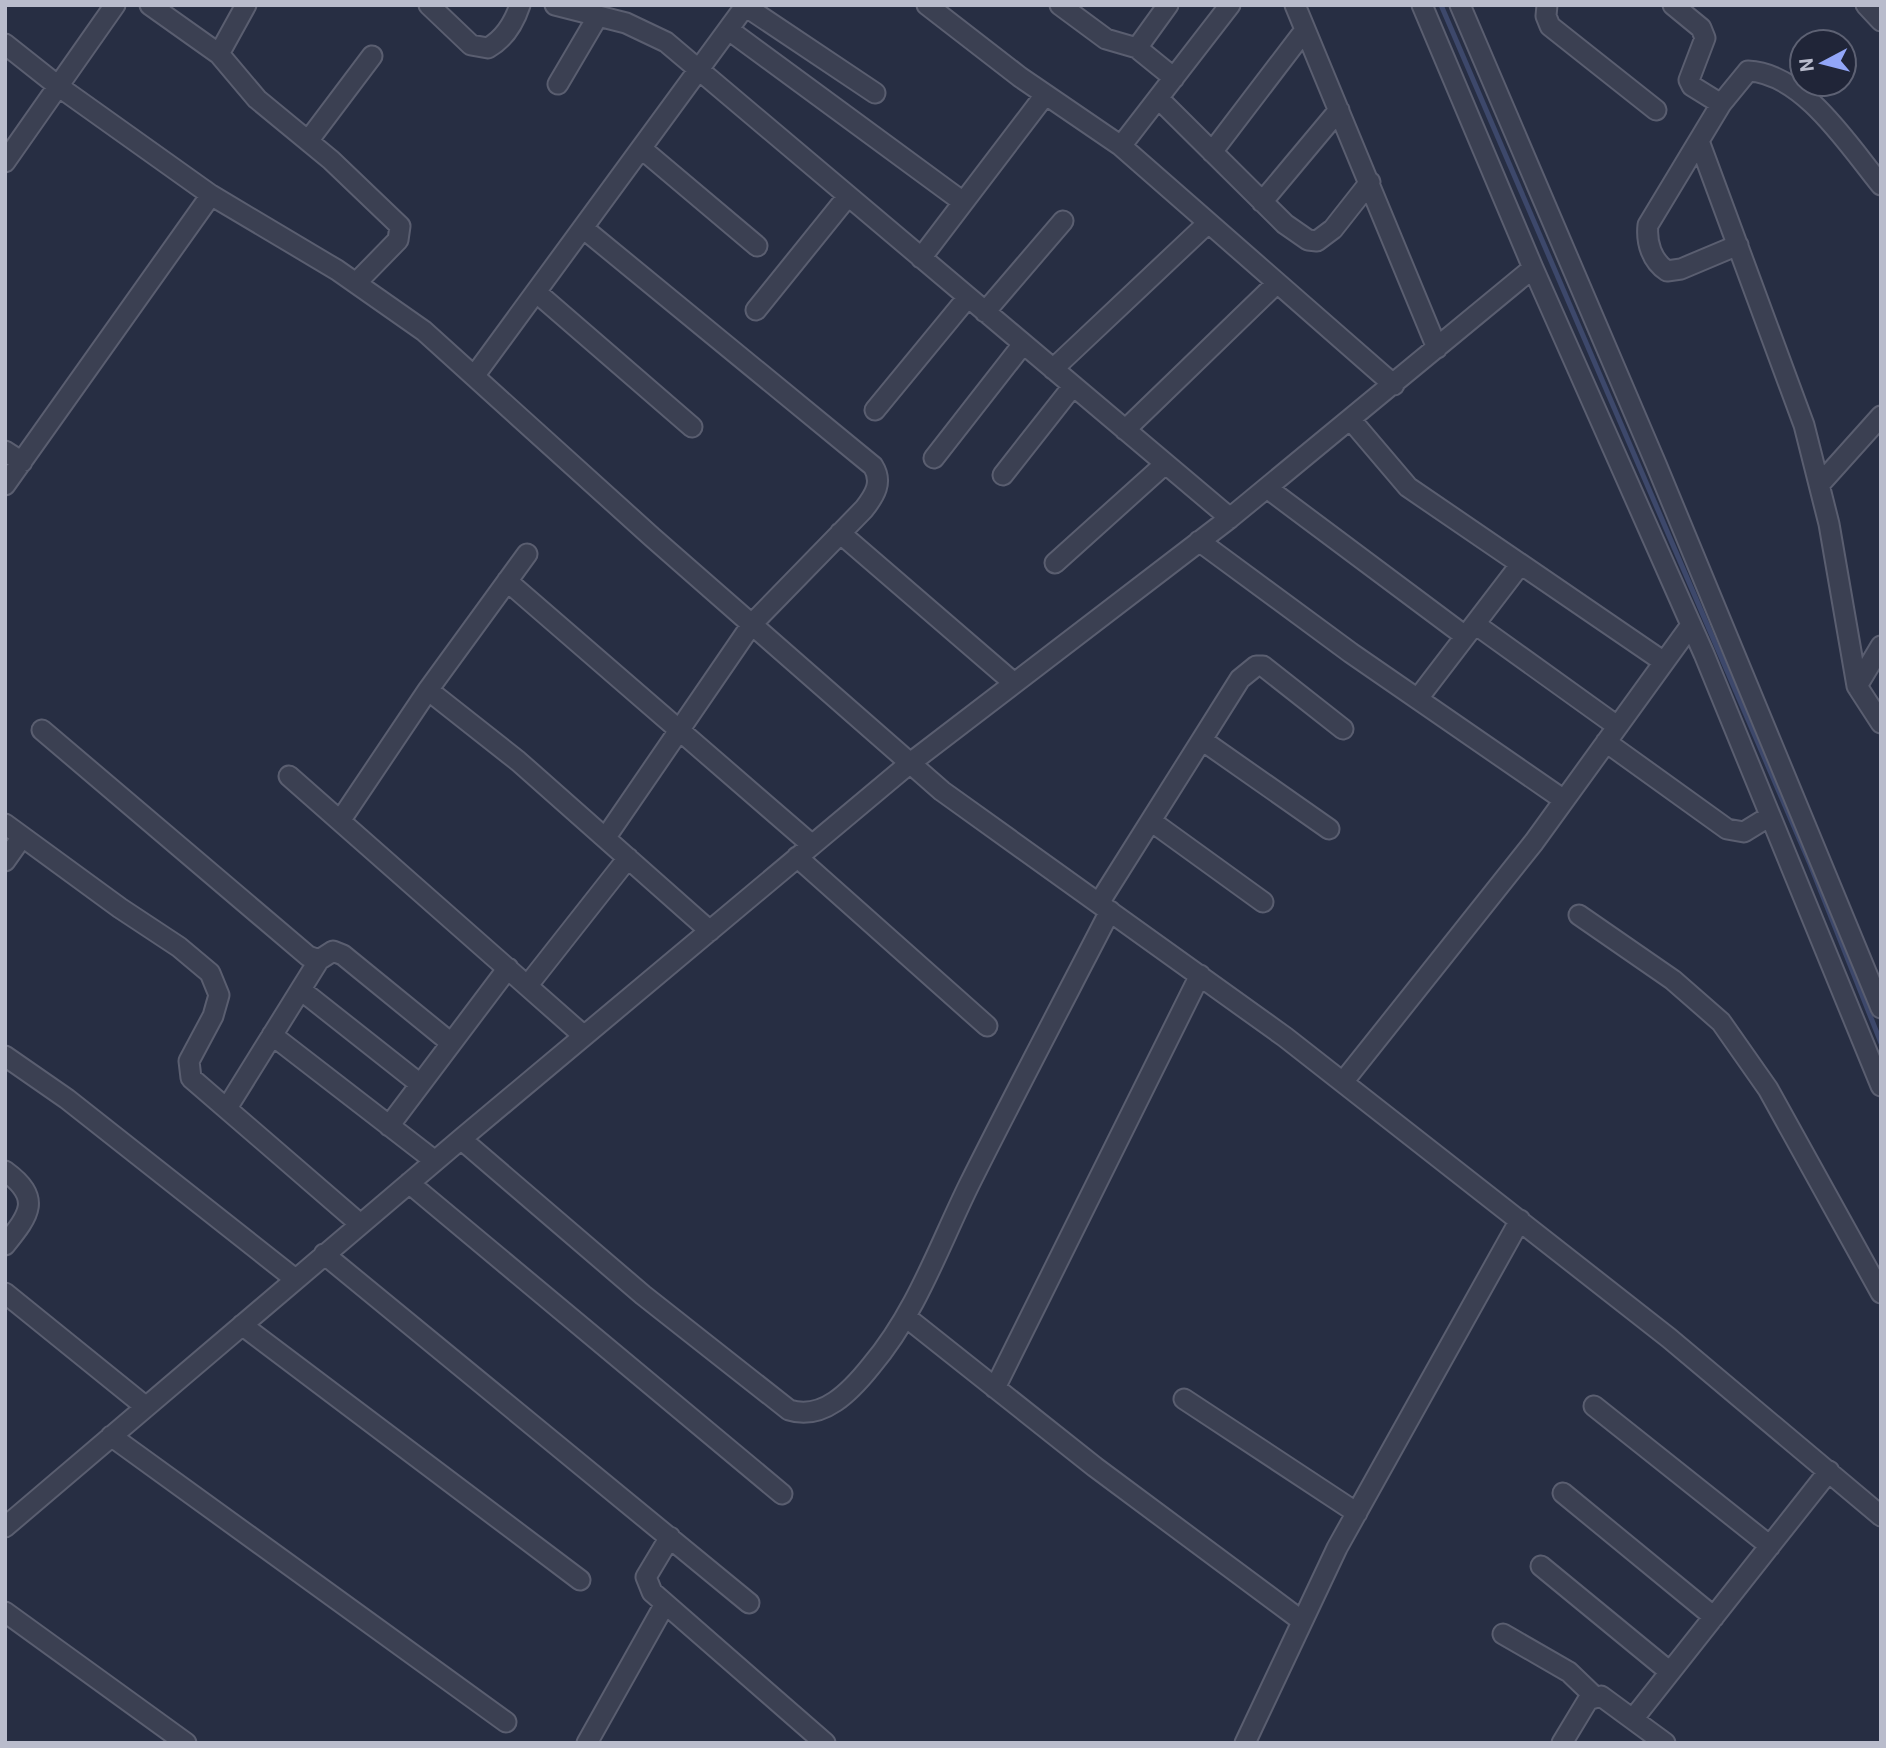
<svg xmlns="http://www.w3.org/2000/svg" width="1886" height="1748" viewBox="0 0 1886 1748" font-family="Roboto,sans-serif">
  <rect width="100%" height="100%" fill="#272e43"/>
  <g fill="none" stroke-linecap="round" stroke-linejoin="round">
    <path stroke="#3d486b" stroke-width="5" d="M1441 5 1810 864 1881 1043"/>
    <defs>
      <path id="minor" d="M150 5 219 54 257 99 331 160 400 226 398 240 357 282
        M429 5 471 45 488 48C504 39 514 23 520 5
        M555 5 626 23 666 42 1230 518
        M927 5 1020 77 1121 146 1394 385
        M1060 5 1106 39 1137 48 1174 78
        M1295 5 1437 348
        M1422 5 1533 268 1704 654 1881 1086
        M1460 5 1656 464 1881 1008
        M1547 5 1546 16 1550 26 1656 110
        M1673 5 1701 28 1705 38 1689 80 1692 86 1721 104
        M1866 5 1881 21
        M745 6 875 93
        M729 30 963 202
        M5 44 58 86 211 195 337 270 424 331 652 537 942 791 1285 1037 1669 1338 1881 1516
        M1137 48 1168 5
        M219 54 246 5
        M558 84 598 16
        M1158 98 1285 224 1308 240 1317 241 1333 229 1370 182
        M308 141 372 56
        M1699 141 1804 425 1829 524 1857 686 1881 723
        M1121 146 1230 5
        M642 149 757 246
        M1212 152 1305 30
        M5 162 115 5
        M1262 202 1339 110
        M583 228 873 466C883 482 875 495 864 509L752 624 606 837
        M1738 245 1681 269 1667 271C1652 261 1646 243 1648 225L1721 104 1748 71C1803 73 1849 146 1881 185
        M921 258 1045 95
        M536 292 692 427
        M756 310 848 196
        M985 312 1063 221
        M1053 369 1208 223
        M475 375 746 5
        M875 410 968 297
        M1351 420 1408 487 1664 662
        M1125 430 1277 283
        M5 451 22 462
        M934 458 1023 344
        M1003 475 1073 386
        M1820 484 1881 416
        M5 485 211 195
        M1267 488 1465 636
        M840 533 1014 683
        M1199 541 1351 653 1564 800
        M1055 563 1165 464
        M507 581 812 845
        M1475 624 1617 726
        M1857 686 1881 646
        M428 690 518 761 710 931
        M1419 697 1520 565
        M42 730 308 956 319 960 333 951 343 955 451 1043
        M1202 740 1329 829
        M1606 742 1727 829 1744 832 1770 816
        M289 776 584 1036
        M340 821 428 690 527 554
        M1151 821 1263 902
        M5 824 120 908 179 947 210 973 219 995 213 1016 189 1061 191 1078 360 1224
        M797 857 987 1026
        M5 861 22 837
        M1099 903 1240 679 1256 666H1263L1343 729
        M1579 915 1673 980 1721 1022 1768 1089 1881 1293
        M528 985 628 858
        M301 990 420 1084
        M272 1035 435 1161
        M5 1056 67 1099 295 1279
        M1343 1082 1534 842 1691 625
        M227 1108 319 960
        M389 1126 508 968
        M461 1139 643 1295 789 1410C823 1421 851 1391 871 1366 916 1313 939 1246 969 1185 1015 1093 1063 1002 1110 911
        M5 1171C42 1198 30 1214 5 1245
        M409 1183 782 1494
        M324 1254 749 1603
        M5 1293 146 1407
        M906 1317 1095 1467 1302 1621
        M242 1325 580 1580
        M995 1388 1200 975
        M1184 1399 1357 1513
        M1594 1406 1770 1546
        M111 1436 506 1722
        M1563 1493 1714 1617
        M5 1527 461 1139 909 764 1230 518 1533 268
        M670 1537 646 1577 652 1592 825 1743
        M1541 1566 1670 1672
        M5 1612 186 1743
        M1503 1634 1569 1672 1594 1696
        M1633 1719 1829 1471
        M587 1743 665 1604
        M1245 1743 1337 1548 1520 1220
        M1562 1743 1588 1700 1601 1696 1665 1743"/>
    </defs>
    <use href="#minor" stroke="#5a5e70" stroke-width="23"/>
    <use href="#minor" stroke="#3b4052" stroke-width="19"/>
  </g>
  <rect width="1886" height="1748" fill="none" stroke="#b9bccc" stroke-width="14"/>
  <g transform="translate(1823 63) rotate(263)"><circle r="33" fill="#202538" stroke="#5d6173" stroke-width="2"/>
  <path d="M0-5L12 26L0 18L-12 26Z" fill="#92a6f8"/>
  <text y="-10" font-size="19" font-weight="bold" text-anchor="middle" fill="#b9bccc">N</text>
  </g>
</svg>
